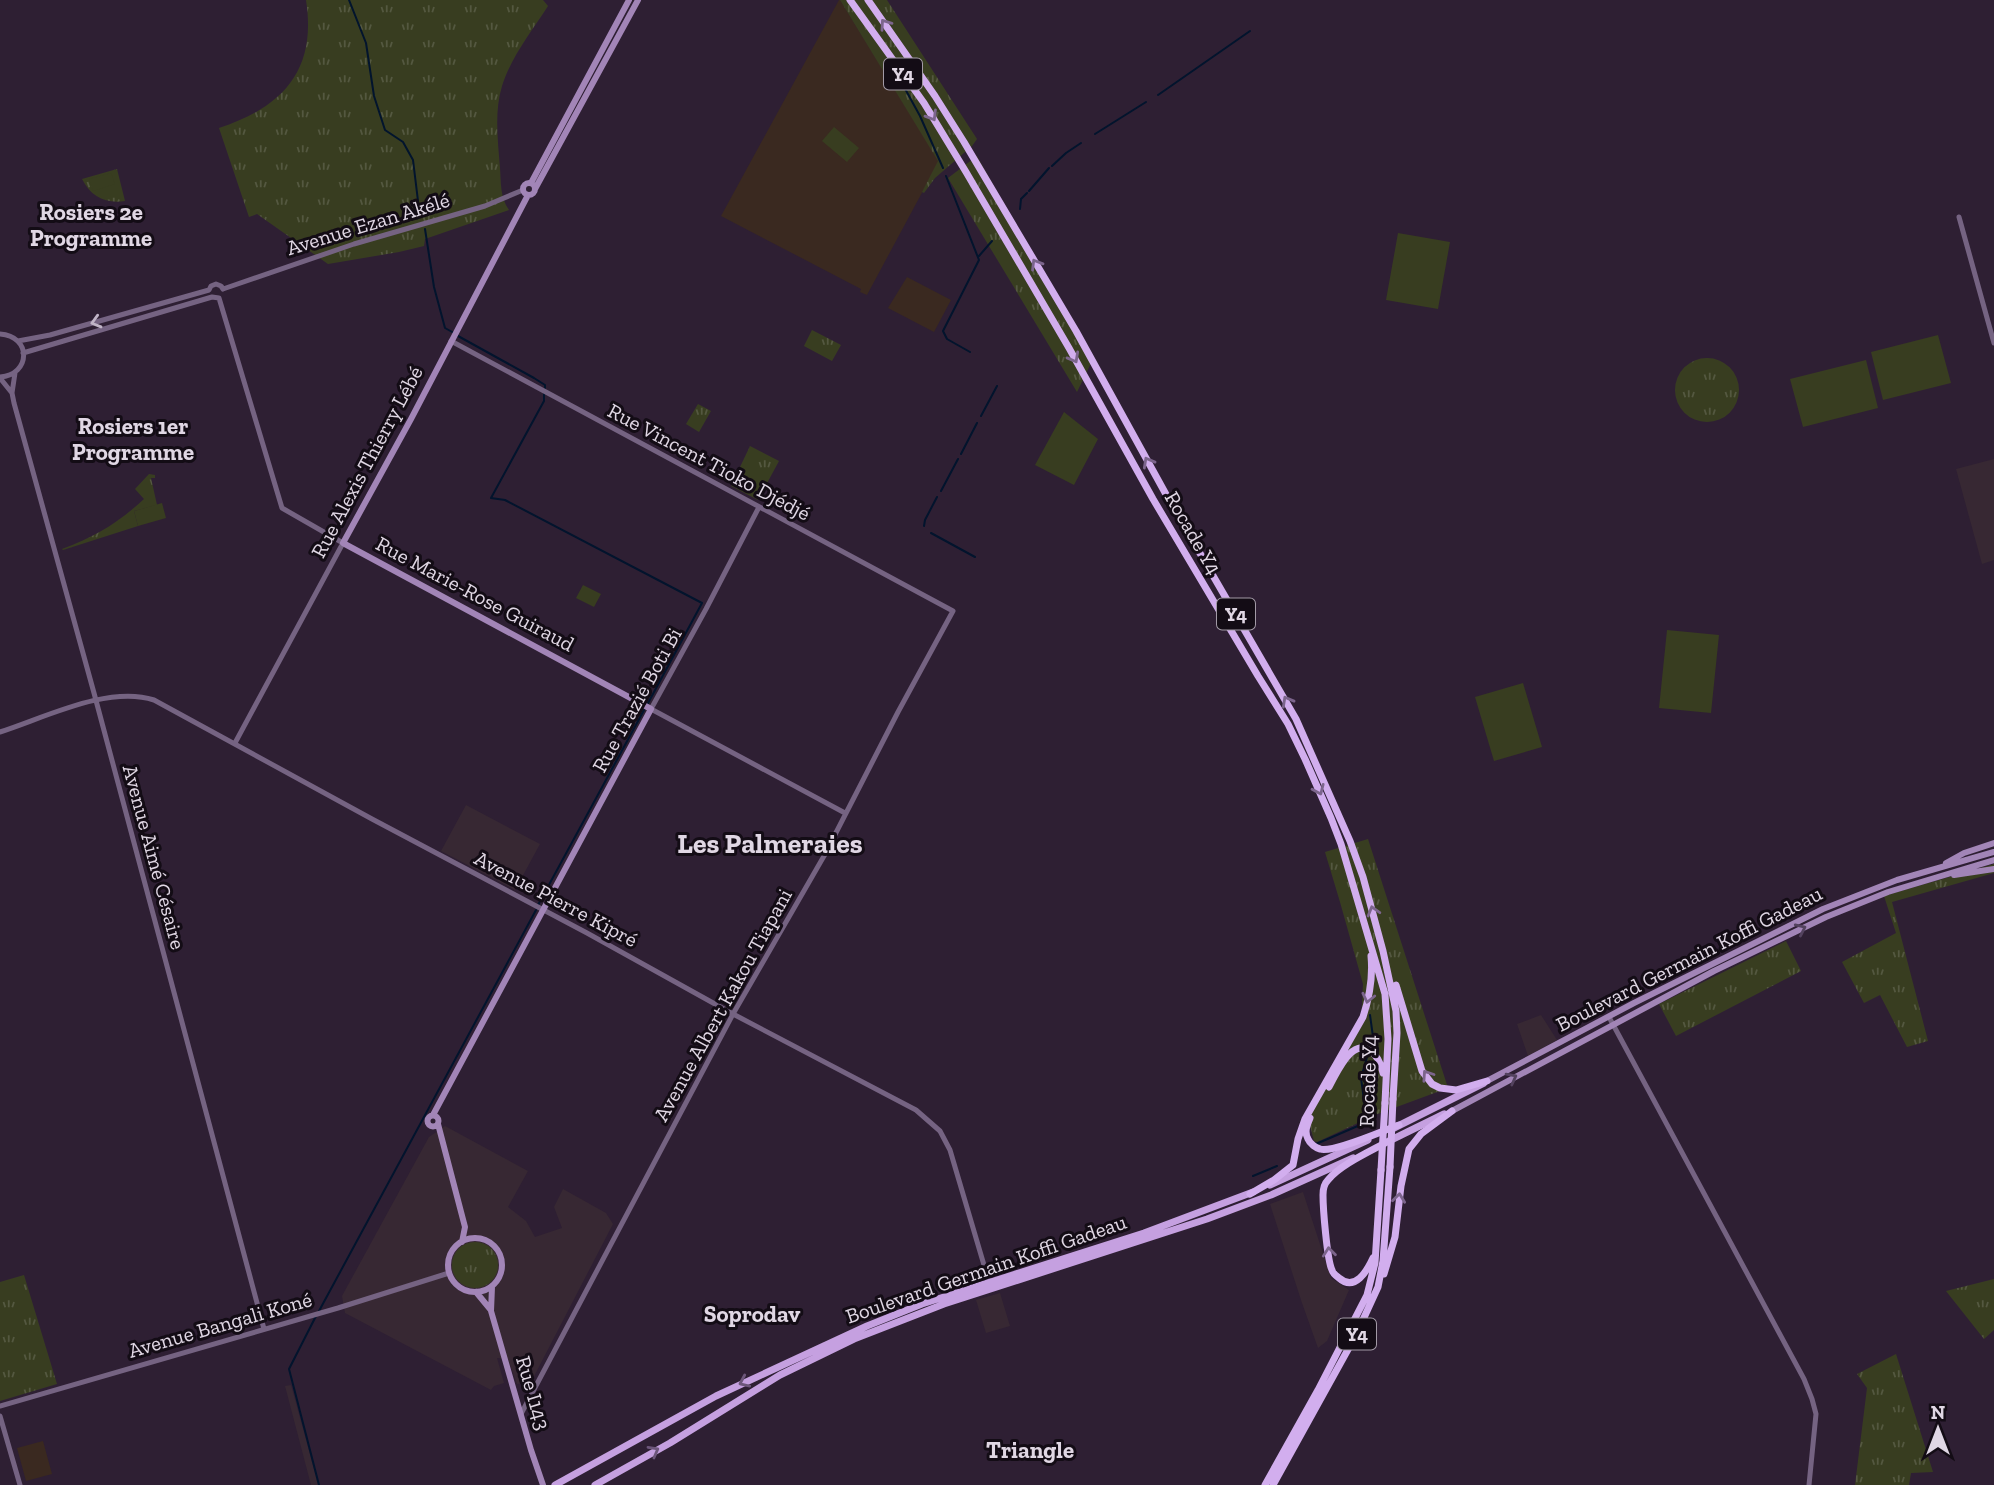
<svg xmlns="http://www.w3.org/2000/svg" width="1994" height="1485" viewBox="0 0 1994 1485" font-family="'Zilla Slab',serif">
  <defs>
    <pattern id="grass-tufts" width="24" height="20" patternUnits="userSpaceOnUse" patternTransform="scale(1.75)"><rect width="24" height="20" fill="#383d20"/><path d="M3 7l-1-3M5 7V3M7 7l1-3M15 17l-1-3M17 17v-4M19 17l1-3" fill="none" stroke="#545840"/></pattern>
  </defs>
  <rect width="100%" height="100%" fill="#2e1f33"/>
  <path fill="#372833" d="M1994 459V560L1982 564 1956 469Z
    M466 805 540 844 515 890 441 851Z
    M1541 1015 1557 1040 1528 1056 1517 1024Z
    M445 1126 528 1171 508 1207 526 1221 535 1237 562 1228 554 1207 563 1189 606 1213 613 1224 529 1386 524 1383 517 1384 508 1359 497 1358 504 1383 494 1386 491 1390 345 1313 342 1296 429 1137Z
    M1303 1192 1331 1278 1349 1290 1327 1341 1318 1348 1302 1303 1270 1204Z
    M1000 1293 1010 1326 986 1333 976 1300Z
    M291 1385 308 1447 318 1485H311L285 1386Z"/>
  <path fill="#3a2920" d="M839 0H840L939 161 867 295 860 292 861 289 721 216Z
    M907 277 951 300 934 332 888 308Z
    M43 1441 52 1474 26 1481 17 1448Z"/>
  <path fill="url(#grass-tufts)" d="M306 0H543L548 6C532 31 511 57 502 86 494 112 498 142 500 168 501 182 500 198 509 210L425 239 424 246 399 252 328 264 257 214 249 217 219 128C283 107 317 70 306 0Z
    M840 0H887L977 139 972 146 935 178 924 193 922 192 938 161Z
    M977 156 1020 233 1094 357 1077 392 948 178Z
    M117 169 125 201C106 204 91 197 82 179Z
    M812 330 841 345 832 361 804 346Z
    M1675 390a32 32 0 1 1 64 0a32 32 0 1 1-64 0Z
    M698 404 711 411 699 432 686 424Z
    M750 446 779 461 758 500 731 486Z
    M149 474 155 475V478H151L157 505 134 511 138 526 63 550 62 549C95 537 118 523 144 499L135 489Z
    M1368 839 1448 1088 1375 1115 1317 1142 1314 1141 1308 1118 1361 1026 1363 984 1340 902 1325 852Z
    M1994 864V873L1892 902 1928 1041 1907 1047 1880 995 1864 1003 1842 962 1896 933 1884 896Z
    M1786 941 1801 971 1676 1036 1659 1004Z
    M452 1265a23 23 0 1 1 46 0a23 23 0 1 1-46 0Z
    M24 1275 57 1384 0 1401V1282Z
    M1994 1279V1330L1984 1339 1946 1291Z
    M1896 1354 1933 1472 1911 1473 1909 1485H1855L1867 1388 1857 1374Z"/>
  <path fill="#383d20" d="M834 127 859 148 847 162 822 141Z
    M111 173 115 184 93 191 89 179Z
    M1398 233 1450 242 1438 309 1386 300Z
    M1938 335 1951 383 1883 400 1871 352Z
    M1866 360 1878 408 1803 427 1790 379Z
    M1064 412 1098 439 1074 485 1035 465Z
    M162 503 166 518 138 526 134 511Z
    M583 585 601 594 594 607 576 598Z
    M1667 630 1719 635 1711 713 1659 708Z
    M1523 683 1542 747 1494 761 1475 697Z"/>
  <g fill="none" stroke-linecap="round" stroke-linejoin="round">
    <path stroke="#02142d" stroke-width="2" d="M349 0 366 43 374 96 385 130 403 142 413 160 418 201
      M892 65 920 116 943 168
      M1158 95 1250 31
      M1095 134 1146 102
      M1052 166 1066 153 1081 143
      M946 176 979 260 943 331 947 339 970 352
      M1029 191 1049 168
      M1020 209 1021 199 1027 193
      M425 229 434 287 445 328 454 333
      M979 256 992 241
      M458 336 534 378 545 385V388
      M544 394V401L491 498 505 500 702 603 647 705
      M981 416 997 386
      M961 454 977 423
      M941 491 958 459
      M924 526 925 520 937 497
      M931 533 975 557
      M538 905 644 710
      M1370 1015 1374 1044
      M1316 1144 1367 1122 1361 1078 1367 1057
      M1253 1176 1277 1166
      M319 1311 536 910
      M316 1316 289 1369 319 1485"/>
    <path stroke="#756382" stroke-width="5" d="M1959 217 1994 343
      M223 289 354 244 485 206 523 190
      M219 298 282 508 343 543 235 743
      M0 334C32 336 31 375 0 377
      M18 341 50 335 209 290 211 286 216 284 221 286 223 289
      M451 341 953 611 898 712 824 856 733 1014 521 1414
      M23 353 212 297 219 298
      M15 373 12 393 14 403 94 693 264 1329
      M0 378 12 393
      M759 507 706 609 651 709 845 813
      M0 732C44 718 108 685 154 700L372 819 587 933 733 1014 916 1110 940 1131 950 1150 989 1282
      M1609 1017 1804 1379 1812 1399 1816 1414 1809 1485
      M0 1406 338 1308 449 1273
      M0 1416 20 1485"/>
    <path stroke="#a285b7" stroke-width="6" d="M523 189a6 6 0 1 1 12 0a6 6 0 1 1-12 0Z
      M531 183 629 0
      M535 189 638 0
      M1946 863 1964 853 1994 843
      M1954 875 1994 869
      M1487 1081 1634 1003 1823 909 1897 880 1994 852
      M1452 1111 1714 971 1826 917 1888 892 1994 860
      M433 1115 651 709 343 543 411 419 528 195
      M427.5 1121a5.5 5.5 0 1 1 11 0a5.5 5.5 0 1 1-11 0Z
      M438 1124 465 1227 462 1242
      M448 1265a27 27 0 1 1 54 0a27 27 0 1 1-54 0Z
      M492 1287 491 1311 531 1450 543 1485
      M476 1292 490 1309"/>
    <path stroke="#c5a0e0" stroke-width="7" d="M1394 1128 1484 1083
      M1389 1141 1444 1114
      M1270 1185 1368 1140
      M555 1485 716 1396 867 1326 922 1304 1144 1233 1253 1192
      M595 1485 670 1443 780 1375 854 1339 944 1304 1207 1219 1271 1195 1353 1158"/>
    <path stroke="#d2aeee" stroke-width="7" d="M850 0 924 103 966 172 1069 348 1153 499 1258 676 1288 724 1305 759 1331 818 1341 844 1385 994 1388 1039 1385 1103
      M868 0 935 96 964 142 1076 331 1168 498 1296 719 1350 841 1363 877 1383 951 1396 1011 1397 1033 1393 1099
      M1396 985 1422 1071 1432 1084 1440 1088 1456 1090 1487 1081
      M1329 1087C1334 1077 1339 1067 1346 1058 1363 1036 1379 1054 1383 1073
      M1310 1118C1307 1125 1304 1132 1308 1139 1310 1144 1316 1148 1320 1149 1334 1153 1384 1130 1399 1125
      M1250 1194 1274 1180 1293 1165 1298 1139 1305 1119 1363 1017C1370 996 1373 977 1371 956
      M1373 1258C1367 1271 1355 1292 1339 1278 1336 1276 1333 1274 1332 1270 1327 1260 1323 1208 1323 1195 1323 1190 1324 1184 1328 1180 1340 1165 1369 1152 1387 1142
      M1384 1274 1395 1237 1401 1186 1409 1149 1421 1134 1452 1111
      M1265 1485 1318 1390 1367 1295 1375 1263 1381 1170
      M1273 1485 1356 1335 1378 1287 1383 1261 1390 1167"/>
    <path stroke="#d2aeee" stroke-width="7" d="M1390 1167 1393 1099
      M1381 1170 1385 1103"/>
  </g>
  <defs><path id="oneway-chevron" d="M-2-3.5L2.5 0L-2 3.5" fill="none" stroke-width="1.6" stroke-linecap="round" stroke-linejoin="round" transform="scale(1.75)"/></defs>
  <g stroke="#7c658c">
    <use href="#oneway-chevron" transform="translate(885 24) rotate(-125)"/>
    <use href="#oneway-chevron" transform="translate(932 116) rotate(59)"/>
    <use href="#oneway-chevron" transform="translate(1036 264) rotate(-121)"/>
    <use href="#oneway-chevron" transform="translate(1074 358) rotate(61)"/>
    <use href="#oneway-chevron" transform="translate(1148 462) rotate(-119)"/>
    <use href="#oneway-chevron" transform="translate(1287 701) rotate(-119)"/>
    <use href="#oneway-chevron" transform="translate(1319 790) rotate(66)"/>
    <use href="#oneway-chevron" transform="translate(1373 911) rotate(-106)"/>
    <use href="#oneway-chevron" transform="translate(1368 998) rotate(103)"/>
    <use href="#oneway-chevron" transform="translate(1427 1075) rotate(-124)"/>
    <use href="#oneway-chevron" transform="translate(1399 1198) rotate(-83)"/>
    <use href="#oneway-chevron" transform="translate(1329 1252) rotate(-96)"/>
  </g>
  <use stroke="#c0b4c7" href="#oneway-chevron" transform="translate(96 322) rotate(164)"/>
  <g stroke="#53425e">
    <use href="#oneway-chevron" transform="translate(1801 929) rotate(-25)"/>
    <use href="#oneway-chevron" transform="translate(1512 1078) rotate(-28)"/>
  </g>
  <g stroke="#6c567a">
    <use href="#oneway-chevron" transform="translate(744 1382) rotate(156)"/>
    <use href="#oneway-chevron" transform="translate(654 1451) rotate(-29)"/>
  </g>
  <g text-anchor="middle" stroke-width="6" stroke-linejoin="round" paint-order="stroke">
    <g fill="#130c15" stroke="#a29aa6" stroke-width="2">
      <rect x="884" y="58.5" width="38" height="31" rx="5"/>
      <rect x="1217" y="598.5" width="38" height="31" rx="5"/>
      <rect x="1338" y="1318.5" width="38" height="31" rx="5"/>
    </g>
    <g font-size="19" font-weight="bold" fill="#e0d7e4">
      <text x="903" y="81">Y4</text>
      <text x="1236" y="621">Y4</text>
      <text x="1357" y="1341">Y4</text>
    </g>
    <g font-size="21" fill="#e0d7e4" stroke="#130c15">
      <text transform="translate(368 224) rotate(-17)" y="7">Avenue Ezan Akélé</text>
      <text transform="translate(367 462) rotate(-62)" y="7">Rue Alexis Thierry Lébé</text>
      <text transform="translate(709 462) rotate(28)" y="7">Rue Vincent Tioko Djédjé</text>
      <text transform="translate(1193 533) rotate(60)" y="7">Rocade Y4</text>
      <text transform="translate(475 594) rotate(28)" y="7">Rue Marie-Rose Guiraud</text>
      <text transform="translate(637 700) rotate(-61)" y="7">Rue Trazié Boti Bi</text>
      <text transform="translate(154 857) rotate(75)" y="7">Avenue Aimé Césaire</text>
      <text transform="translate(556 899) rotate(28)" y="7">Avenue Pierre Kipré</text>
      <text transform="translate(1689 959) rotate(-27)" y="7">Boulevard Germain Koffi Gadeau</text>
      <text transform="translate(723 1005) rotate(-61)" y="7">Avenue Albert Kakou Tiapani</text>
      <text transform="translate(1368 1081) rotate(-88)" y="7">Rocade Y4</text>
      <text transform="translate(986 1269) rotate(-19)" y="7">Boulevard Germain Koffi Gadeau</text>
      <text transform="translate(220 1325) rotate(-16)" y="7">Avenue Bangali Koné</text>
      <text transform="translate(533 1393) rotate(74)" y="7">Rue I143</text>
    </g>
    <g font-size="23" font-weight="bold" fill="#e0d7e4" stroke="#130c15">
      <text x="91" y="220">Rosiers 2e<tspan x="91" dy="26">Programme</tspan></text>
      <text x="133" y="434">Rosiers 1er<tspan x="133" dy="26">Programme</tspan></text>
      <text x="752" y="1322">Soprodav</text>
      <text x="1030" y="1458">Triangle</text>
    </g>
    <g font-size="28" font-weight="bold" fill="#e0d7e4" stroke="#130c15">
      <text x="770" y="853">Les Palmeraies</text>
    </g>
  </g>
  <g transform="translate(1938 1429)" stroke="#130c15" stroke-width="5" paint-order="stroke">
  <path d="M0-5L12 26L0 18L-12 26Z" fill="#e0d7e4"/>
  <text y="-10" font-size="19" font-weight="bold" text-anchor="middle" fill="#e0d7e4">N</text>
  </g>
</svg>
